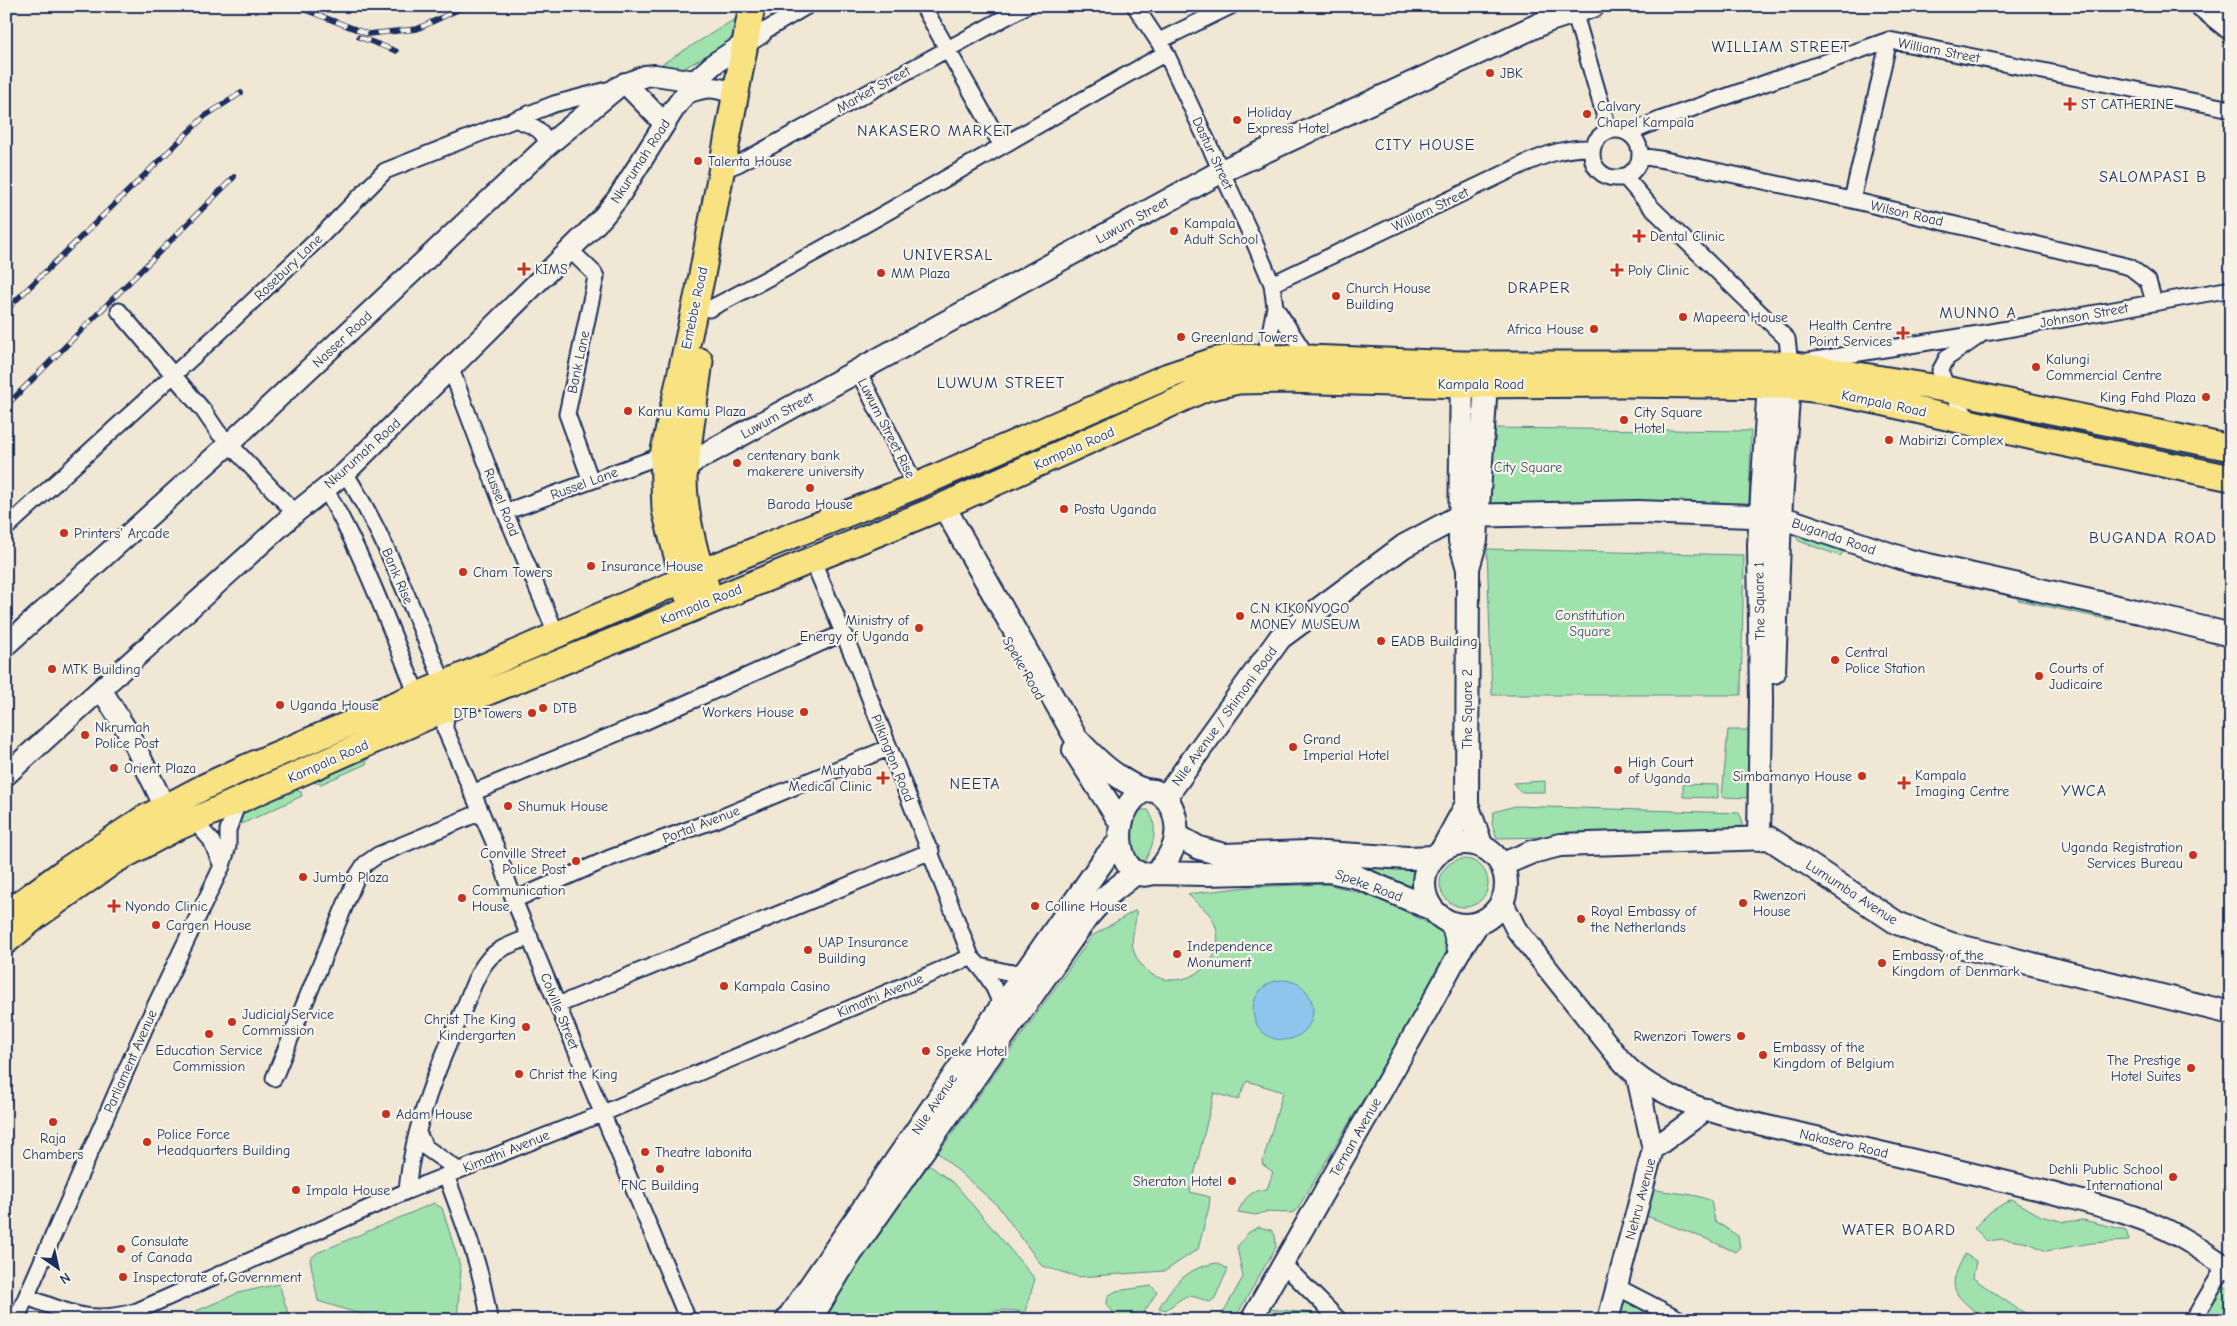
<svg xmlns="http://www.w3.org/2000/svg" width="2237" height="1326" viewBox="0 0 2237 1326" font-family="'Comic Neue',sans-serif">
  <rect width="100%" height="100%" fill="#f0e7d5"/>
  <filter id="ink" filterUnits="userSpaceOnUse"><feTurbulence type="fractalNoise" baseFrequency=".02" numOctaves="2"/><feDisplacementMap in="SourceGraphic" scale="10" xChannelSelector="R" yChannelSelector="G"/><feConvolveMatrix kernelMatrix="1 2 1 2 8 2 1 2 1" color-interpolation-filters="sRGB"/></filter>
  <g filter="url(#ink)">
    <path fill="#9fe2ad" stroke="#5d8886" d="M735 19V30L729 43 686 67 677 69 662 64Z
      M2058 421 2100 431 2096 442 2052 430 2053 424Z
      M1489 428 1751 431 1749 504 1490 505Z
      M2163 444 2201 452 2197 464 2159 456Z
      M1799 532 1844 551 1840 556 1799 541 1796 537Z
      M1487 549 1744 555 1741 695H1492Z
      M2017 596 2115 617 2110 620 2018 600Z
      M1728 730H1750V798L1722 797Z
      M369 756 366 764 321 784 313 782 311 779Z
      M1545 781V792H1520L1513 783Z
      M1683 784 1718 785V798L1683 797Z
      M278 789 296 790 301 792 302 796 244 823 237 824 234 809Z
      M1515 806 1739 813 1742 819V833L1497 838 1492 824 1494 812Z
      M1141 810H1148C1160 826 1153 852 1141 865L1136 864C1132 845 1127 826 1141 810Z
      M1440 883a24 24 0 1 1 48 0a24 24 0 1 1-48 0Z
      M1335 859 1420 865 1413 883 1414 891Z
      M1327 884 1383 899 1442 931 1451 952 1297 1210 1291 1213 1265 1212 1256 1215 1238 1212C1244 1198 1251 1190 1267 1189L1273 1172 1262 1164 1283 1092 1247 1081 1238 1100 1214 1093 1190 1192 1210 1197 1209 1207 1198 1249 1165 1271 1078 1277 1042 1266 998 1206 938 1153 1092 936 1136 910C1137 924 1129 938 1134 952 1154 1006 1236 974 1214 922 1208 909 1196 904 1188 894L1248 887Z
      M929 1165 955 1184 1035 1279 1025 1312C1009 1310 991 1307 979 1320H816L841 1278Z
      M1653 1189C1673 1194 1693 1192 1711 1201L1715 1221 1738 1236 1740 1247 1735 1252 1709 1240 1644 1215Z
      M2011 1199 2041 1216 2064 1222 2083 1220 2126 1230 2129 1241 2092 1243 2046 1251 2029 1243 2004 1239 1987 1241 1974 1228 1990 1212Z
      M434 1203 442 1208 461 1269 457 1320H379L318 1301 310 1259 317 1253Z
      M1259 1227 1271 1230 1275 1235 1276 1247 1234 1320H1219L1243 1277 1237 1247 1249 1232Z
      M1965 1254 1976 1261 1973 1278 2016 1308 2039 1320H1997L1990 1312 1978 1314C1950 1291 1948 1287 1965 1254Z
      M1217 1263 1228 1269 1215 1298 1210 1302C1184 1293 1188 1294 1166 1310L1159 1308C1171 1285 1190 1266 1217 1263Z
      M279 1284 290 1320H176L238 1293Z
      M1152 1286 1157 1292 1139 1320H1119L1107 1304 1108 1296 1116 1291Z
      M2223 1286 2231 1289V1320H2216L2206 1308 2200 1294Z
      M1636 1298 1645 1316V1320H1613L1618 1299Z
      M1268 1309 1312 1313 1320 1320H1261Z"/>
    <path fill="#8dc6ec" stroke="#5f8ab3" d="M1253 1010a30 30 0 1 1 60 0a30 30 0 1 1-60 0Z"/>
    <g fill="none" stroke-linecap="round" stroke-linejoin="round">
      <defs>
        <path id="minor" d="M923 6 1002 146
          M1135 6 1166 53 1253 239 1272 284 1275 307 1264 364
          M1574 11 1609 131
          M761 33 807 6
          M1159 41 1231 6
          M517 120C531 125 545 129 547 146
          M1592 154a24 24 0 1 1 48 0a24 24 0 1 1-48 0Z
          M1629 133 1662 119 1889 40 2231 109
          M1640 156 1665 160 1852 200 2130 267 2148 281 2154 302
          M720 171 738 164 1026 6
          M1624 176 1651 207 1787 339 1790 364 1985 333 2231 289
          M1852 200 1889 40
          M570 250 594 273 596 277 567 414 591 481
          M1272 284 1524 164C1547 154 1567 147 1592 148
          M1275 307 1308 358 1309 363
          M709 309C865 229 1013 137 1166 53
          M119 311 203 410 218 432 295 513
          M451 369 505 512 556 633
          M858 371 916 486
          M1970 422 1945 383 1940 371 1947 358 1979 336
          M345 473C387 538 413 612 444 684
          M324 487C363 553 389 625 417 695
          M505 512 663 455
          M6 528 219 333 321 236 385 171 554 104 615 88
          M812 559 858 668 971 957C985 971 996 987 1001 1007
          M446 709 445 729 496 847 514 900 688 1320
          M472 793 642 723 843 633
          M194 821 211 840 222 866
          M514 900 610 858 715 820 888 748
          M980 966 1011 973 1027 970
          M558 1005 931 851
          M274 1078 357 876 365 864 378 855 481 812
          M418 1133 425 1147 458 1170
          M446 1175C463 1222 483 1270 489 1320
          M407 1191C413 1125 438 1066 465 1006 471 991 477 973 487 961 497 948 515 943 530 937
          M1283 1264 1339 1320
          M1617 1287 1681 1320
          M27 1297C70 1313 90 1325 137 1311L407 1191 601 1114 971 957
          M16 1320 147 1023 222 866 228 846V830L238 802
          M2193 1320 2225 1266"/>
        <path id="tertiary" d="M625 83 664 123
          M687 93C705 86 717 85 734 95
          M6 645 230 443 547 146 618 87 645 76 655 75 695 81
          M101 689 129 734 165 807
          M6 775 295 513 345 473 602 218 618 198 674 109 695 81 715 63 761 33
          M1502 901 1516 929 1619 1058C1661 1109 1757 1123 1820 1138 1896 1156 1972 1173 2048 1192 2087 1203 2130 1212 2167 1230 2189 1241 2211 1256 2231 1270
          M1451 922 1459 953
          M1653 1149 1707 1109
          M1251 1320 1425 1015 1459 953 1480 922
          M1608 1320 1653 1149 1637 1077"/>
        <path id="secondary" d="M2202 6 2231 29
          M1462 366 1460 541 1468 569 1467 804 1482 847
          M686 465 1222 171 1547 21 1593 6
          M943 505 1076 738C1088 751 1100 764 1115 774 1123 780 1136 788 1146 790 1149 791 1153 790 1157 792 1176 801 1181 832 1172 850 1168 858 1162 870 1153 873 1118 887 1104 810 1146 790
          M1468 568 1476 540 1487 367
          M1774 672 1780 517 1790 367
          M1074 750 1121 823
          M1165 798 1280 638 1404 546 1460 516 1638 512 1780 517 1910 561 2140 612 2231 635
          M1176 835 1199 848 1224 855 1307 852 1408 858 1434 857
          M1759 839 1761 701 1759 545 1770 367
          M1424 884a41 41 0 1 1 82 0a41 41 0 1 1-82 0Z
          M1442 850 1467 804
          M1501 865 1532 852 1560 845 1769 838 1897 923 1951 944 2231 1013
          M1154 873 1205 874 1329 871 1357 877 1432 909
          M787 1320 1001 1007 1105 858 1119 842
          M810 1320 847 1259 1087 917 1104 898 1137 872"/>
        <path id="primary" d="M700 361 684 477C684 514 694 551 706 586
          M687 594 665 510 663 455 702 275 752 6
          M6 914 65 871 143 819 204 787 247 767 444 684 701 572 916 486 1168 376 1213 361 1233 357 1308 358 1462 364H1790L1950 390 2231 448
          M6 941 35 917 114 861 174 829 429 716 932 511 1206 388 1238 381 1285 380 1461 385 1622 384 1788 386 1821 390 1886 403 2038 438 2231 478"/>
      </defs>
      <use href="#minor" stroke="#1b2f5e" stroke-width="19"/>
      <use href="#tertiary" stroke="#1b2f5e" stroke-width="24"/>
      <use href="#secondary" stroke="#1b2f5e" stroke-width="26"/>
      <use href="#primary" stroke="#1b2f5e" stroke-width="29"/>
      <use href="#minor" stroke="#f7f3e8" stroke-width="15"/>
      <use href="#tertiary" stroke="#f7f3e8" stroke-width="20"/>
      <use href="#secondary" stroke="#f7f3e8" stroke-width="22"/>
      <use href="#primary" stroke="#f8e281" stroke-width="25"/>
      <defs>
        <path id="rail" d="M295 6 368 34 417 29 466 6
          M6 14 15 6
          M359 37 396 51
          M6 310 205 116 241 93
          M6 406 234 177"/>
      </defs>
      <use href="#rail" stroke="#1b2f5e" stroke-width="5.5"/>
      <use href="#rail" stroke="#f7f3e8" stroke-width="4" stroke-dasharray="11" stroke-linecap="butt"/>
    </g>
  </g>
  <g fill="#c8321e" stroke="#f7f3e8" stroke-width="2">
    <circle cx="1490" cy="73" r="5"/>
    <path d="M2067.5 96.5h5v5h5v5h-5v5h-5v-5h-5v-5h5z"/>
    <circle cx="1587" cy="114" r="5"/>
    <circle cx="1237" cy="120" r="5"/>
    <circle cx="698" cy="161" r="5"/>
    <circle cx="1174" cy="231" r="5"/>
    <path d="M1636.5 228.5h5v5h5v5h-5v5h-5v-5h-5v-5h5z"/>
    <path d="M521.5 261.5h5v5h5v5h-5v5h-5v-5h-5v-5h5z"/>
    <path d="M1614.5 262.5h5v5h5v5h-5v5h-5v-5h-5v-5h5z"/>
    <circle cx="881" cy="273" r="5"/>
    <circle cx="1336" cy="296" r="5"/>
    <circle cx="1683" cy="317" r="5"/>
    <circle cx="1594" cy="329" r="5"/>
    <path d="M1900.5 325.5h5v5h5v5h-5v5h-5v-5h-5v-5h5z"/>
    <circle cx="1181" cy="337" r="5"/>
    <circle cx="2036" cy="367" r="5"/>
    <circle cx="2206" cy="397" r="5"/>
    <circle cx="628" cy="411" r="5"/>
    <circle cx="1624" cy="420" r="5"/>
    <circle cx="1889" cy="440" r="5"/>
    <circle cx="737" cy="463" r="5"/>
    <circle cx="810" cy="488" r="5"/>
    <circle cx="1064" cy="509" r="5"/>
    <circle cx="64" cy="533" r="5"/>
    <circle cx="591" cy="566" r="5"/>
    <circle cx="463" cy="572" r="5"/>
    <circle cx="1240" cy="616" r="5"/>
    <circle cx="919" cy="628" r="5"/>
    <circle cx="1381" cy="641" r="5"/>
    <circle cx="1835" cy="660" r="5"/>
    <circle cx="52" cy="669" r="5"/>
    <circle cx="2039" cy="676" r="5"/>
    <circle cx="280" cy="705" r="5"/>
    <circle cx="543" cy="708" r="5"/>
    <circle cx="804" cy="712" r="5"/>
    <circle cx="532" cy="713" r="5"/>
    <circle cx="85" cy="735" r="5"/>
    <circle cx="1293" cy="747" r="5"/>
    <circle cx="114" cy="768" r="5"/>
    <circle cx="1618" cy="770" r="5"/>
    <circle cx="1862" cy="776" r="5"/>
    <path d="M880.5 770.5h5v5h5v5h-5v5h-5v-5h-5v-5h5z"/>
    <path d="M1901.5 775.5h5v5h5v5h-5v5h-5v-5h-5v-5h5z"/>
    <circle cx="508" cy="806" r="5"/>
    <circle cx="2193" cy="855" r="5"/>
    <circle cx="576" cy="861" r="5"/>
    <circle cx="303" cy="877" r="5"/>
    <circle cx="462" cy="898" r="5"/>
    <circle cx="1743" cy="903" r="5"/>
    <path d="M111.5 898.5h5v5h5v5h-5v5h-5v-5h-5v-5h5z"/>
    <circle cx="1035" cy="906" r="5"/>
    <circle cx="1581" cy="919" r="5"/>
    <circle cx="156" cy="925" r="5"/>
    <circle cx="808" cy="950" r="5"/>
    <circle cx="1177" cy="954" r="5"/>
    <circle cx="1882" cy="963" r="5"/>
    <circle cx="724" cy="986" r="5"/>
    <circle cx="232" cy="1022" r="5"/>
    <circle cx="526" cy="1027" r="5"/>
    <circle cx="209" cy="1034" r="5"/>
    <circle cx="1741" cy="1036" r="5"/>
    <circle cx="926" cy="1051" r="5"/>
    <circle cx="1763" cy="1055" r="5"/>
    <circle cx="2191" cy="1068" r="5"/>
    <circle cx="519" cy="1074" r="5"/>
    <circle cx="386" cy="1114" r="5"/>
    <circle cx="53" cy="1122" r="5"/>
    <circle cx="147" cy="1142" r="5"/>
    <circle cx="645" cy="1152" r="5"/>
    <circle cx="660" cy="1169" r="5"/>
    <circle cx="2173" cy="1177" r="5"/>
    <circle cx="1232" cy="1181" r="5"/>
    <circle cx="296" cy="1190" r="5"/>
    <circle cx="121" cy="1249" r="5"/>
    <circle cx="123" cy="1277" r="5"/>
  </g>
  <g text-anchor="middle" stroke-width="4.5" stroke-linejoin="round" paint-order="stroke">
    <g font-size="14" fill="#1b2f5e" stroke="#f7f3e8">
      <text transform="translate(1939 50) rotate(11)" y="5">William Street</text>
      <text transform="translate(873 89) rotate(-29)" y="5">Market Street</text>
      <text transform="translate(1213 153) rotate(65)" y="5">Dastur Street</text>
      <text transform="translate(640 161) rotate(-57)" y="5">Nkurumah Road</text>
      <text transform="translate(1430 209) rotate(-26)" y="5">William Street</text>
      <text transform="translate(1907 213) rotate(13)" y="5">Wilson Road</text>
      <text transform="translate(1132 220) rotate(-29)" y="5">Luwum Street</text>
      <text transform="translate(288 267) rotate(-44)" y="5">Rosebury Lane</text>
      <text transform="translate(694 308) rotate(-78)" y="5">Entebbe Road</text>
      <text transform="translate(2084 315) rotate(-10)" y="5">Johnson Street</text>
      <text transform="translate(342 339) rotate(-43)" y="5">Nasser Road</text>
      <text transform="translate(578 362) rotate(-78)" y="5">Bank Lane</text>
      <text x="1481" y="389">Kampala Road</text>
      <text transform="translate(1884 403) rotate(12)" y="5">Kampala Road</text>
      <text transform="translate(777 415) rotate(-29)" y="5">Luwum Street</text>
      <text transform="translate(887 428) rotate(63)" y="5">Luwum Street Rise</text>
      <text transform="translate(1074 448) rotate(-24)" y="5">Kampala Road</text>
      <text transform="translate(362 453) rotate(-42)" y="5">Nkurumah Road</text>
      <text transform="translate(584 483) rotate(-20)" y="5">Russel Lane</text>
      <text transform="translate(502 502) rotate(68)" y="5">Russel Road</text>
      <text transform="translate(1834 536) rotate(19)" y="5">Buganda Road</text>
      <text transform="translate(398 576) rotate(67)" y="5">Bank Rise</text>
      <text transform="translate(1759 601) rotate(-91)" y="5">The Square 1</text>
      <text transform="translate(701 604) rotate(-22)" y="5">Kampala Road</text>
      <text transform="translate(1024 668) rotate(60)" y="5">Speke Road</text>
      <text transform="translate(1467 709) rotate(-90)" y="5">The Square 2</text>
      <text transform="translate(1224 716) rotate(-54)" y="5">Nile Avenue / Shimoni Road</text>
      <text transform="translate(893 758) rotate(68)" y="5">Pilkington Road</text>
      <text transform="translate(328 761) rotate(-24)" y="5">Kampala Road</text>
      <text transform="translate(701 824) rotate(-21)" y="5">Portal Avenue</text>
      <text transform="translate(1369 885) rotate(20)" y="5">Speke Road</text>
      <text transform="translate(1852 892) rotate(33)" y="5">Lumumba Avenue</text>
      <text transform="translate(880 995) rotate(-23)" y="5">Kimathi Avenue</text>
      <text transform="translate(560 1011) rotate(68)" y="5">Colville Street</text>
      <text transform="translate(130 1061) rotate(-66)" y="5">Parliament Avenue</text>
      <text transform="translate(934 1104) rotate(-56)" y="5">Nile Avenue</text>
      <text transform="translate(1355 1137) rotate(-60)" y="5">Ternan Avenue</text>
      <text transform="translate(1844 1143) rotate(13)" y="5">Nakasero Road</text>
      <text transform="translate(506 1151) rotate(-22)" y="5">Kimathi Avenue</text>
      <text transform="translate(1640 1199) rotate(-75)" y="5">Nehru Avenue</text>
    </g>
    <g font-size="14" fill="#1b2f5e" stroke="#f7f3e8" text-anchor="start">
      <text x="1500" y="78">JBK</text>
      <text x="2081" y="109">ST CATHERINE</text>
      <text x="1597" y="111">Calvary<tspan x="1597" dy="16">Chapel Kampala</tspan></text>
      <text x="1247" y="117">Holiday<tspan x="1247" dy="16">Express Hotel</tspan></text>
      <text x="708" y="166">Talenta House</text>
      <text x="1184" y="228">Kampala<tspan x="1184" dy="16">Adult School</tspan></text>
      <text x="1650" y="241">Dental Clinic</text>
      <text x="535" y="274">KIMS</text>
      <text x="1628" y="275">Poly Clinic</text>
      <text x="891" y="278">MM Plaza</text>
      <text x="1346" y="293">Church House<tspan x="1346" dy="16">Building</tspan></text>
      <text x="1693" y="322">Mapeera House</text>
      <text x="1892" y="330" text-anchor="end">Health Centre<tspan x="1892" dy="16">Point Services</tspan></text>
      <text x="1584" y="334" text-anchor="end">Africa House</text>
      <text x="1191" y="342">Greenland Towers</text>
      <text x="2046" y="364">Kalungi<tspan x="2046" dy="16">Commercial Centre</tspan></text>
      <text x="2196" y="402" text-anchor="end">King Fahd Plaza</text>
      <text x="638" y="416">Kamu Kamu Plaza</text>
      <text x="1634" y="417">City Square<tspan x="1634" dy="16">Hotel</tspan></text>
      <text x="1899" y="445">Mabirizi Complex</text>
      <text x="747" y="460">centenary bank<tspan x="747" dy="16">makerere university</tspan></text>
      <text x="810" y="509" text-anchor="middle">Baroda House</text>
      <text x="1074" y="514">Posta Uganda</text>
      <text x="74" y="538">Printers' Arcade</text>
      <text x="601" y="571">Insurance House</text>
      <text x="473" y="577">Cham Towers</text>
      <text x="1250" y="613">C.N KIKONYOGO<tspan x="1250" dy="16">MONEY MUSEUM</tspan></text>
      <text x="909" y="625" text-anchor="end">Ministry of<tspan x="909" dy="16">Energy of Uganda</tspan></text>
      <text x="1391" y="646">EADB Building</text>
      <text x="1845" y="657">Central<tspan x="1845" dy="16">Police Station</tspan></text>
      <text x="2049" y="673">Courts of<tspan x="2049" dy="16">Judicaire</tspan></text>
      <text x="62" y="674">MTK Building</text>
      <text x="290" y="710">Uganda House</text>
      <text x="553" y="713">DTB</text>
      <text x="794" y="717" text-anchor="end">Workers House</text>
      <text x="522" y="718" text-anchor="end">DTB Towers</text>
      <text x="95" y="732">Nkrumah<tspan x="95" dy="16">Police Post</tspan></text>
      <text x="1303" y="744">Grand<tspan x="1303" dy="16">Imperial Hotel</tspan></text>
      <text x="1628" y="767">High Court<tspan x="1628" dy="16">of Uganda</tspan></text>
      <text x="124" y="773">Orient Plaza</text>
      <text x="872" y="775" text-anchor="end">Mutyaba<tspan x="872" dy="16">Medical Clinic</tspan></text>
      <text x="1915" y="780">Kampala<tspan x="1915" dy="16">Imaging Centre</tspan></text>
      <text x="1852" y="781" text-anchor="end">Simbamanyo House</text>
      <text x="518" y="811">Shumuk House</text>
      <text x="2183" y="852" text-anchor="end">Uganda Registration<tspan x="2183" dy="16">Services Bureau</tspan></text>
      <text x="566" y="858" text-anchor="end">Conville Street<tspan x="566" dy="16">Police Post</tspan></text>
      <text x="313" y="882">Jumbo Plaza</text>
      <text x="472" y="895">Communication<tspan x="472" dy="16">House</tspan></text>
      <text x="1753" y="900">Rwenzori<tspan x="1753" dy="16">House</tspan></text>
      <text x="125" y="911">Nyondo Clinic</text>
      <text x="1045" y="911">Colline House</text>
      <text x="1591" y="916">Royal Embassy of<tspan x="1591" dy="16">the Netherlands</tspan></text>
      <text x="166" y="930">Cargen House</text>
      <text x="818" y="947">UAP Insurance<tspan x="818" dy="16">Building</tspan></text>
      <text x="1187" y="951">Independence<tspan x="1187" dy="16">Monument</tspan></text>
      <text x="1892" y="960">Embassy of the<tspan x="1892" dy="16">Kingdom of Denmark</tspan></text>
      <text x="734" y="991">Kampala Casino</text>
      <text x="242" y="1019">Judicial Service<tspan x="242" dy="16">Commission</tspan></text>
      <text x="516" y="1024" text-anchor="end">Christ The King<tspan x="516" dy="16">Kindergarten</tspan></text>
      <text x="1731" y="1041" text-anchor="end">Rwenzori Towers</text>
      <text x="1773" y="1052">Embassy of the<tspan x="1773" dy="16">Kingdom of Belgium</tspan></text>
      <text x="209" y="1055" text-anchor="middle">Education Service<tspan x="209" dy="16">Commission</tspan></text>
      <text x="936" y="1056">Speke Hotel</text>
      <text x="2181" y="1065" text-anchor="end">The Prestige<tspan x="2181" dy="16">Hotel Suites</tspan></text>
      <text x="529" y="1079">Christ the King</text>
      <text x="396" y="1119">Adam House</text>
      <text x="157" y="1139">Police Force<tspan x="157" dy="16">Headquarters Building</tspan></text>
      <text x="53" y="1143" text-anchor="middle">Raja<tspan x="53" dy="16">Chambers</tspan></text>
      <text x="655" y="1157">Theatre labonita</text>
      <text x="2163" y="1174" text-anchor="end">Dehli Public School<tspan x="2163" dy="16">International</tspan></text>
      <text x="1222" y="1186" text-anchor="end">Sheraton Hotel</text>
      <text x="660" y="1190" text-anchor="middle">FNC Building</text>
      <text x="306" y="1195">Impala House</text>
      <text x="131" y="1246">Consulate<tspan x="131" dy="16">of Canada</tspan></text>
      <text x="133" y="1282">Inspectorate of Government</text>
    </g>
    <g font-size="14" fill="#35536e" stroke="#f7f3e8">
      <text x="1528" y="472">City Square</text>
      <text x="1590" y="620">Constitution<tspan x="1590" dy="16">Square</tspan></text>
    </g>
    <g font-size="16" letter-spacing="1" fill="#1b2f5e" stroke="#f7f3e8">
      <text x="1781" y="52">WILLIAM STREET</text>
      <text x="935" y="136">NAKASERO MARKET</text>
      <text x="1425" y="150">CITY HOUSE</text>
      <text x="2153" y="182">SALOMPASI B</text>
      <text x="948" y="260">UNIVERSAL</text>
      <text x="1539" y="293">DRAPER</text>
      <text x="1978" y="318">MUNNO A</text>
      <text x="1001" y="388">LUWUM STREET</text>
      <text x="2153" y="543">BUGANDA ROAD</text>
      <text x="975" y="789">NEETA</text>
      <text x="2084" y="796">YWCA</text>
      <text x="1899" y="1235">WATER BOARD</text>
    </g>
  </g>
  <rect width="2237" height="1326" fill="none" stroke="#f7f3e8" stroke-width="25"/>
  <rect x="12" y="12" width="2212" height="1301" fill="none" stroke="#1b2f5e" stroke-width="2" filter="url(#ink)"/>
  <g transform="translate(58 1268) rotate(146)" stroke="#f7f3e8" stroke-width="4" paint-order="stroke">
  <path d="M0-4L9 19L0 12L-9 19Z" fill="#1b2f5e"/>
  <text y="-8" font-size="14" font-weight="bold" text-anchor="middle" fill="#1b2f5e">N</text>
  </g>
</svg>
